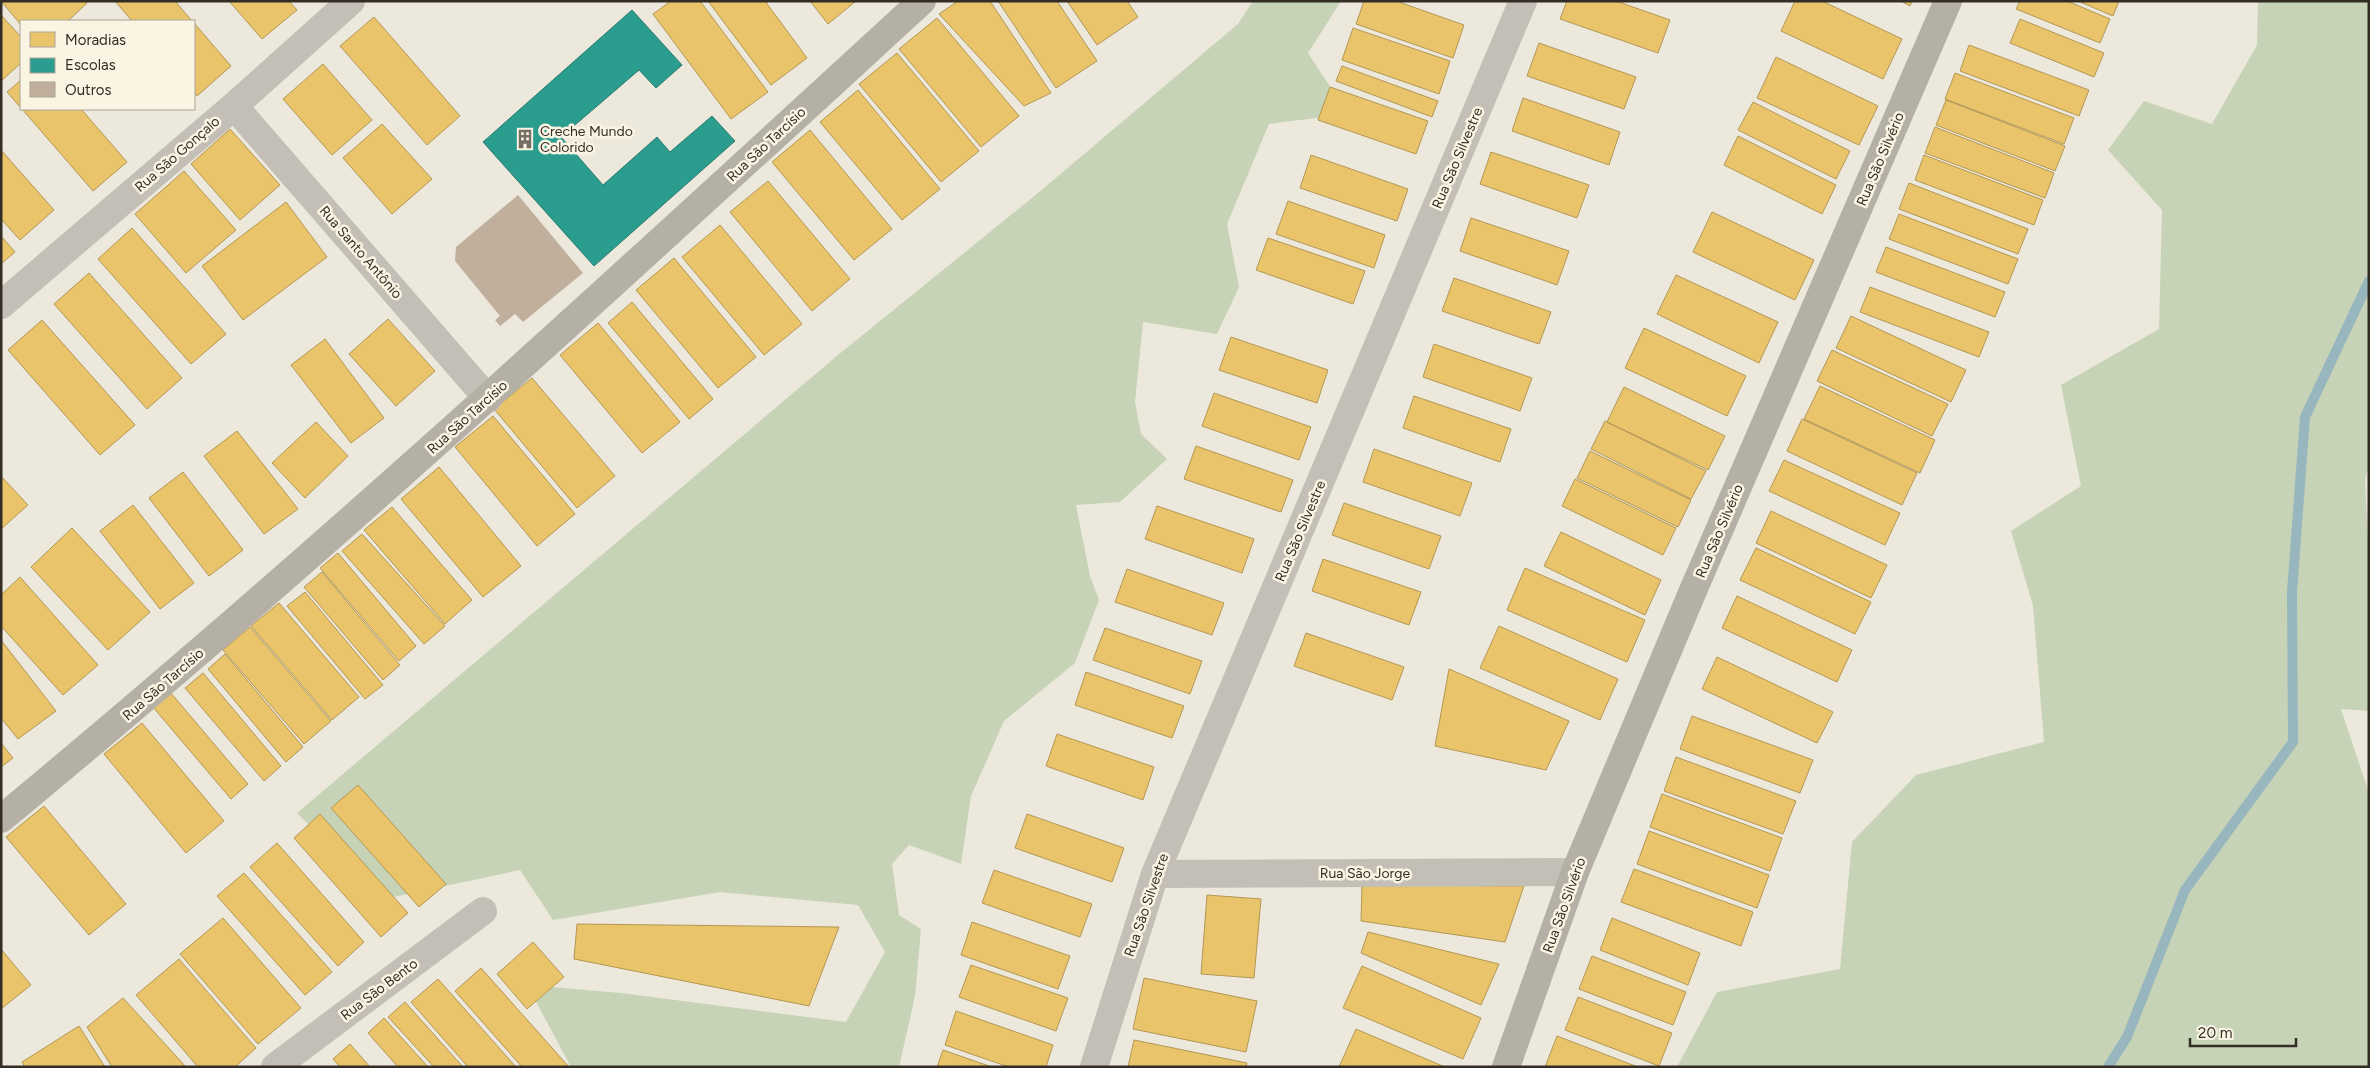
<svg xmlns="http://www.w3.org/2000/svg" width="2370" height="1068" viewBox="0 0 2370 1068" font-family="Figtree,sans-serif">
  <rect width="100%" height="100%" fill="#ece8dc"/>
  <path fill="#c7d3b6" d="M1253 1H1341L1308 53 1348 114 1269 124 1227 224 1239 287 1217 334 1143 322 1135 402 1141 434 1167 459 1120 502 1076 505 1090 576 1099 600 1075 663 1004 721 971 796 961 864 909 845 892 864 899 915 921 929 915 996 899 1067H571L527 985 621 993 846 1022 885 952 858 905 720 892 553 920 520 870 384 899 297 813 838 355 1032 198 1238 24Z
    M2258 1H2369V465L2365 480 2369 560V711L2341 709 2369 793V1067H1677L1717 992 1840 969 1852 842 1916 775 2044 742 2033 606 2011 531 2081 486 2061 385 2159 329 2162 210 2108 150 2144 101 2212 124 2257 45Z"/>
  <path fill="#e9c46a" stroke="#b39755" d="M1 1H85L87 3 68 21H21V25Z
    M115 1H175L192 21H132Z
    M229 1H289L297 10 262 39Z
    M671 1H700L768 92 731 119 653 14Z
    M708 1H765L807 58 771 85Z
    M810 1H856L828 24Z
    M958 1H990L1051 93 1024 106 939 14Z
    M998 1H1057L1097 61 1056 88Z
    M1067 1H1127L1138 17 1097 45Z
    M1364 1H1396L1464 25 1453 58 1356 24Z
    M1567 1H1616L1670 20 1658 53 1560 19Z
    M1795 1H1822L1902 39 1883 79 1781 31Z
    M1901 1H1912L1910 6Z
    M2020 1H2067L2110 19 2100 43 2016 9Z
    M2078 1H2119L2113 16Z
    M1 15 21 37V63L1 81Z
    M374 17 460 116 427 145 340 46Z
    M937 18 1019 116 981 147 899 49Z
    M2020 19 2104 53 2094 77 2010 43Z
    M194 23 231 66 197 96 194 91Z
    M1353 28 1450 61 1439 94 1342 60Z
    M1539 43 1636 77 1624 109 1527 76Z
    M1969 45 2089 90 2079 116 1960 71Z
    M897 53 979 151 941 182 859 84Z
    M1776 57 1878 106 1859 145 1757 98Z
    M323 64 372 120 332 155 283 99Z
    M1342 66 1438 101 1432 117 1336 81Z
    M1955 73 2074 118 2064 144 1945 99Z
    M21 80V108L7 92Z
    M1330 87 1428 121 1416 154 1318 120Z
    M858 90 940 189 902 220 820 122Z
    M1523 98 1620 132 1609 165 1512 131Z
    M1946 100 2065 146 2055 171 1936 125Z
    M1753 102 1850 151 1836 179 1738 130Z
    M22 109H81L127 162 93 191Z
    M382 124 432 179 392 214 343 158Z
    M1935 127 2054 173 2045 198 1925 153Z
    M230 129 280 185 240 220 191 164Z
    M810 130 892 229 854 260 772 162Z
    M1738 136 1836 185 1822 214 1724 165Z
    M1 150 54 210 20 240 1 219Z
    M1491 152 1589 185 1577 218 1480 184Z
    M1311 155 1408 189 1397 221 1300 188Z
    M1924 155 2043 200 2034 225 1915 180Z
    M184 171 236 230 186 273 135 214Z
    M768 181 850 279 812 311 730 212Z
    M1909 183 2028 229 2018 254 1899 209Z
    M1288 201 1385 235 1374 268 1276 234Z
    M286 202 327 257 243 320 202 266Z
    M1712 212 1814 260 1795 300 1693 252Z
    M1899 214 2018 259 2008 284 1889 239Z
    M1471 218 1569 251 1557 285 1460 251Z
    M720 225 802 324 764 355 682 257Z
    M132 228 226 334 191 364 98 259Z
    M1 236 15 252 1 264Z
    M1268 238 1365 271 1353 304 1256 270Z
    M1886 247 2005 292 1995 317 1876 272Z
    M674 258 756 357 718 388 636 290Z
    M89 273 182 378 147 409 54 304Z
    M1676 275 1778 322 1759 363 1657 314Z
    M1454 278 1551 312 1539 344 1442 311Z
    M1870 287 1989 332 1979 357 1860 312Z
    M632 302 713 399 689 419 608 323Z
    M1851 316 1966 370 1951 402 1836 348Z
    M388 319 435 371 396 406 349 354Z
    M42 320 135 425 100 455 8 350Z
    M598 323 680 422 642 453 560 355Z
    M1644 328 1746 376 1727 416 1625 368Z
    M1231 337 1328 370 1317 403 1219 370Z
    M325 339 384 418 351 443 291 365Z
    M1434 344 1532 378 1520 411 1423 377Z
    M1832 350 1948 404 1932 436 1817 381Z
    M532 378 615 476 577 508 494 409Z
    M1820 386 1935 440 1920 473 1804 419Z
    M1624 387 1725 436 1708 470 1607 422Z
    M1214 393 1311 427 1299 460 1202 426Z
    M1414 396 1511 429 1500 462 1403 428Z
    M493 416 575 514 537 546 455 447Z
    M1802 419 1917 473 1902 505 1787 451Z
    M1605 421 1706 471 1691 499 1591 449Z
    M316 422 348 456 305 498 272 463Z
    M237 431 298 509 264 534 204 456Z
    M1196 446 1293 480 1281 512 1184 479Z
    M1374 449 1472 483 1460 516 1363 482Z
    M1590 451 1691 500 1678 527 1577 478Z
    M1784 460 1900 513 1885 545 1769 491Z
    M439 467 521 566 483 597 401 499Z
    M183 472 243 550 209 576 149 498Z
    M1 476 28 505 1 529Z
    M1575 479 1676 528 1663 555 1562 506Z
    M1344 503 1441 536 1429 569 1332 535Z
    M133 505 194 583 160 609 100 531Z
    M1157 506 1254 539 1242 573 1145 539Z
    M392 507 472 600 445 624 364 530Z
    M1771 511 1887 565 1871 598 1756 543Z
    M72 528 150 612 108 650 31 567Z
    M1561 532 1661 580 1645 615 1544 566Z
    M362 534 445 626 424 644 342 551Z
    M1756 548 1871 602 1855 634 1740 580Z
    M338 553 416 646 399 661 320 568Z
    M1323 559 1421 592 1409 625 1312 591Z
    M1525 568 1645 620 1627 662 1507 610Z
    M1127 569 1224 603 1212 635 1115 602Z
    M322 572 400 665 383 680 304 587Z
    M20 577 98 665 63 695 1 626V595Z
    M305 592 383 685 365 699 287 606Z
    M1737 596 1852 650 1837 682 1722 628Z
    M279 603 359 697 332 720 251 626Z
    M1499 626 1618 679 1600 720 1480 668Z
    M250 627 331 721 304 744 223 650Z
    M1105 628 1202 661 1190 694 1093 660Z
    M1306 633 1404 667 1392 700 1294 666Z
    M1 640 56 711 18 739 1 718Z
    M225 654 303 747 286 762 208 669Z
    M1717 657 1833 712 1817 743 1702 689Z
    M1449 669 1569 721 1546 770 1435 746Z
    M1086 672 1184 706 1172 738 1075 705Z
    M203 673 281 766 264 781 185 688Z
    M170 692 248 784 231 799 152 706Z
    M1692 716 1813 760 1800 793 1680 749Z
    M142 723 224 821 186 853 104 754Z
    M1057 734 1154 767 1143 800 1046 766Z
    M1 743 13 758 1 767Z
    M1676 757 1796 801 1783 834 1664 791Z
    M358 785 446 884 419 907 331 808Z
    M1662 794 1782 838 1770 871 1650 827Z
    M44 806 126 904 89 935 6 837Z
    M320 814 408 913 381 937 294 838Z
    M1027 814 1124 848 1112 882 1015 848Z
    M1649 831 1769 875 1757 908 1637 864Z
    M277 843 364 942 338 966 250 867Z
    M1634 869 1753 912 1741 946 1621 902Z
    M994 870 1092 904 1080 937 982 903Z
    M244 873 332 972 305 995 217 896Z
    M1362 885 1524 886 1505 942 1361 921Z
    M1207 895 1261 899 1254 978 1201 974Z
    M223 918 301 1008 258 1044 180 954Z
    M1612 918 1700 953 1688 985 1600 950Z
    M972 922 1070 956 1058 989 961 955Z
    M577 924 839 927 809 1006 574 959Z
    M1368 932 1499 964 1481 1005 1361 953Z
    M533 942 564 977 527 1009 497 974Z
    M1 949 31 985 1 1009Z
    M1592 956 1686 992 1673 1025 1579 989Z
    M179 959 256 1048 235 1067H198L136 995Z
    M971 965 1068 998 1056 1031 959 997Z
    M1362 966 1481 1018 1463 1059 1343 1008Z
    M481 968 569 1067H522L455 991Z
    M1144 978 1257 1001 1246 1052 1133 1029Z
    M438 979 516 1067H468L411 1002Z
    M1578 997 1672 1033 1659 1066 1565 1030Z
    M123 998 186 1067H112L87 1027Z
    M405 1002 463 1067H434L388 1017Z
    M956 1011 1053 1045 1046 1067H1009L945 1045Z
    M384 1018 428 1067H398L368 1033Z
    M79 1026 105 1067H25L22 1062Z
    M1356 1029 1445 1067H1339Z
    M1557 1036 1638 1067H1545Z
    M1134 1040 1247 1063 1246 1067H1128Z
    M350 1044 370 1067H340L333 1059Z
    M943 1050 992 1067H937Z"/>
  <path fill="#2a9d8f" stroke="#2d7b6f" d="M632 10 682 65 656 88 639 70 561 137 603 185 657 137 670 152 712 116 735 141 594 266 483 142Z"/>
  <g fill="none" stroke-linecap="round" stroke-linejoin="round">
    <path stroke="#98b6bd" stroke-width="10" d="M2108 1067 2127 1037 2185 890 2293 742 2292 592 2305 417 2369 281"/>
  </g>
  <path fill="#c1af9d" d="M518 195 583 273 523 322 515 314 500 326 495 320 500 316 455 261 456 247Z"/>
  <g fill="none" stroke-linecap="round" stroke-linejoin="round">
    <path stroke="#c4bfb6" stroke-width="28" d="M234 106 488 399
      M1 305 234 106 351 1
      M1155 874 1575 872
      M275 1067 483 911
      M1094 1067 1155 874 1523 1"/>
    <path stroke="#b5b0a6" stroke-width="28" d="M1 819C318 557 619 279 922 1
      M1506 1067 1575 872 1692 593 1948 1"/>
  </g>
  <defs>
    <symbol id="building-bare" viewBox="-9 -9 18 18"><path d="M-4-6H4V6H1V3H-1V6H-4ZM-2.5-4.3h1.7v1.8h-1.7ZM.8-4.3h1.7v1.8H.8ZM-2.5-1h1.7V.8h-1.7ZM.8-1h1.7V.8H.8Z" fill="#746e65" stroke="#faf4e3" stroke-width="2.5" paint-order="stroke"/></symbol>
  </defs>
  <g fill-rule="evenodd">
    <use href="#building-bare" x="511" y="125" width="28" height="28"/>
  </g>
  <g text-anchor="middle" stroke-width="5" stroke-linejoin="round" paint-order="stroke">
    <g font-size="14" fill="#342d25" stroke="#faf4e3" text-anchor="start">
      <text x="540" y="136">Creche Mundo<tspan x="540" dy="16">Colorido</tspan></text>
    </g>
    <g font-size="14" fill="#342d25" stroke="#faf4e3">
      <text transform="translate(766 144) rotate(-43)" y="5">Rua São Tarcísio</text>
      <text transform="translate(177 154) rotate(-41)" y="5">Rua São Gonçalo</text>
      <text transform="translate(1457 158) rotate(-67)" y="5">Rua São Silvestre</text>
      <text transform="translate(1880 159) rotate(-67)" y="5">Rua São Silvério</text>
      <text transform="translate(361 252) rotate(49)" y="5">Rua Santo Antônio</text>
      <text transform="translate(467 417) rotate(-42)" y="5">Rua São Tarcísio</text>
      <text transform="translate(1300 531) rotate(-67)" y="5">Rua São Silvestre</text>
      <text transform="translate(1719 531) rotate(-67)" y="5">Rua São Silvério</text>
      <text transform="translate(163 684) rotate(-41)" y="5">Rua São Tarcísio</text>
      <text x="1365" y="878">Rua São Jorge</text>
      <text transform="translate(1146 905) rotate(-71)" y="5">Rua São Silvestre</text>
      <text transform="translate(1564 905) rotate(-70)" y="5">Rua São Silvério</text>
      <text transform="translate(379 989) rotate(-37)" y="5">Rua São Bento</text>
    </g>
  </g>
  <rect width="2370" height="1068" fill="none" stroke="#342d25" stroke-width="5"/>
  <rect x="20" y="20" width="175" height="90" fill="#faf4e3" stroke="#aba497"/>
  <rect x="30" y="32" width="25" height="15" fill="#e9c46a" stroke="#aba497"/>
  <text x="65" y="45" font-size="15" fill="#342d25">Moradias</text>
  <rect x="30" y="58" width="25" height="15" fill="#2a9d8f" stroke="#aba497"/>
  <text x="65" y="70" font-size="15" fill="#342d25">Escolas</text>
  <rect x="30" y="82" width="25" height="15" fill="#c1af9d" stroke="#aba497"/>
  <text x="65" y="95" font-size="15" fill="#342d25">Outros</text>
  <path d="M2190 1038v8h106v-8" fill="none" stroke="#342d25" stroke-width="2.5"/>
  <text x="2198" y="1038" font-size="15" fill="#342d25" stroke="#faf4e3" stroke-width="4" paint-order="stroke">20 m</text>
</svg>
